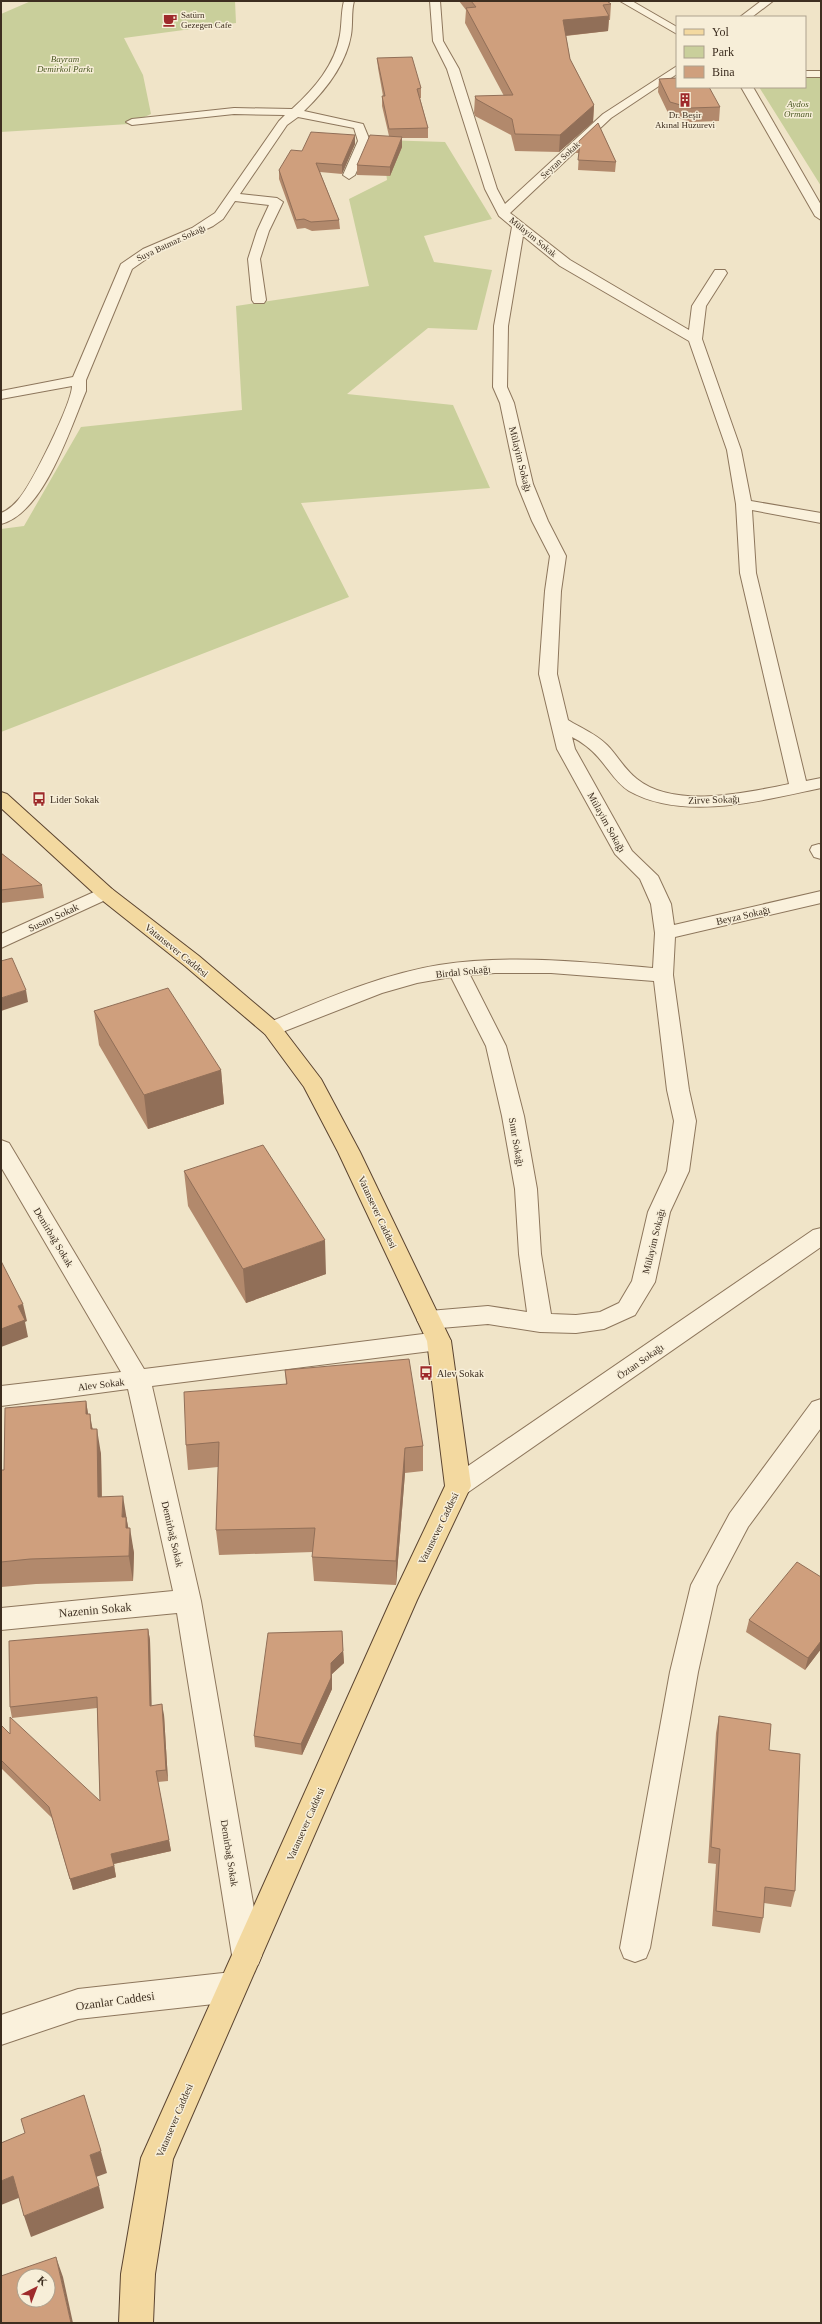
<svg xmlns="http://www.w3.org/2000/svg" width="822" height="2324" viewBox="0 0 822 2324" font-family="'Times New Roman',serif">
  <rect width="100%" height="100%" fill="#f0e4c8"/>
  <path fill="#c9cf9b" d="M31 1H235L236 23 124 38 143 75 151 114 129 124 1 132V14Z
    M821 77V186L759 87H805V78Z
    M382 140 445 142 492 219 424 236 434 262 492 270 477 330 428 328 347 394 453 405 490 488 301 503 349 597 1 732V529L24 526 81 427 242 410 236 306 369 286 349 199 387 180Z"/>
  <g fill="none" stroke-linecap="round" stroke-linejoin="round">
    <defs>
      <path id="minor" d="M344 1H354C351 12 353 24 351 35 346 64 325 91 304 111L363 124 370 141 355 175 349 179 343 175 358 141 354 128 298 117 287 125 240 194 277 198 283 202 269 231 260 259 266 300 264 303H254L252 300 248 259 257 231 269 205 235 201 223 219 213 226 152 255 132 269 86 380V391C70 429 44 513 1 524V513C8 510 13 506 18 500 31 486 72 403 72 386L1 399V391L73 377 121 264 143 249 192 228 215 213 279 121 285 115 234 114 132 125 126 122 132 119 234 108 292 109C314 89 335 65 340 35 342 24 341 12 344 1Z
        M430 1H440L443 41 459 69 497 189 505 204 603 114 677 66V74L611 118 510 213 570 260 689 330 692 306 715 270H725L727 273 706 306 702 339 741 450 751 501 821 513V523L752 510 756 573 806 781 821 778V788C764 800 684 822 629 791 616 783 608 768 598 757 591 749 582 742 572 737L575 749 632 851 658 876 671 904 674 925 821 891V903L675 937 673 975 689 1090 696 1121 689 1171 670 1212 655 1282 635 1315 604 1329 576 1333 540 1332 488 1324 429 1329 421 1326 417 1320 421 1314 429 1311 488 1306 527 1312 519 1254 515 1189 502 1116 486 1046 451 977 417 983 382 993 272 1036 265 1034 262 1029 265 1024C321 1001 378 975 439 965 510 954 582 962 653 968L655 933 651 904 640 879 615 854 557 749 539 674 545 591 550 556 532 521 517 484 500 403 493 387 494 326 512 227 499 216 485 189 447 69 433 41ZM523 236 560 266 689 341 727 450 736 504 740 573 789 784C746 793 674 809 637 779 625 770 617 755 607 745 596 734 581 728 568 720L557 674 561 591 566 556 548 521 533 484 514 403 507 387 508 326ZM495 973H551L654 981 667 1090 674 1121 667 1171 648 1212 632 1281 619 1303 600 1312 576 1315 551 1314 541 1254 537 1189 524 1116 506 1046 470 975Z
        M620 1H632L677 27V34Z
        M761 1H773L752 17H740Z
        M805 71H821V77H805Z
        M741 87H753L821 205V220L815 216Z
        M819 844 821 845V859L814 857 810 850 812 846Z
        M105 887 112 889 115 893 112 897 1 948V934Z
        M1 1140 9 1143 144 1369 439 1332 447 1335 451 1341 447 1347 439 1350 152 1386 201 1601 262 1955 258 1965 247 1969 236 1965 232 1955 177 1613 1 1630V1608L173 1591 128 1389 1 1406V1386L121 1372 1 1167Z
        M821 1228V1247L467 1493 458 1496 449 1493 445 1486 449 1479 813 1230Z
        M821 1399V1428L748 1527 717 1586 698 1672 650 1948 646 1958 635 1962 624 1958 620 1948 670 1672 691 1585 730 1513 812 1402Z
        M232 1972 243 1977 247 1987 243 1997 232 2002 78 2019 1 2045V2015L78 1989Z"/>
      <path id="major" d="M1 792 7 794 112 889 199 956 279 1024 321 1079 360 1152 451 1341 471 1486 417 1600 173 2159 155 2274 153 2323H119L121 2274 141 2158 391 1600 445 1486 427 1341 338 1152 304 1087 265 1034 185 966 98 897 1 808Z"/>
    </defs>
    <use href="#minor" stroke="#8d765c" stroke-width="2"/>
    <use href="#major" stroke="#5b4430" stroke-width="2"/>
    <use href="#minor" fill="#faf1dc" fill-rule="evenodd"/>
    <use href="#major" fill="#f3d9a0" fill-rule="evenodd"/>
  </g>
  <path fill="#b2896c" d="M459 1H607L611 4 610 20H609L608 31 566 36 570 59 594 105 593 122 559 152 515 151 511 135 475 116 474 113 475 96H504L465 23 466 10Z
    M377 58 421 88V98H420L428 128V138H402V147L390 176 357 175V165L389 136 382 106V96H383L378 68Z
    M659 79 720 107 719 121 690 122 669 115 658 92Z
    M598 123 616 162 615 172 578 170 579 153H576L577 143Z
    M355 135V144L342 174 320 172 339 220 340 229 312 231 305 228 297 229 279 179V170L302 151Z
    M1 853 42 885 44 898 1 903Z
    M94 1011 221 1070 224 1104 148 1129 99 1045Z
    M184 1171 326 1274 246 1303 188 1206Z
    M285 1370 423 1446V1471L405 1473 396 1585 314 1581 312 1557 313 1552 219 1555 216 1530 218 1467 188 1470 186 1445 286 1384Z
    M86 1401 88 1414 101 1454 102 1497 126 1517 134 1553 133 1581 36 1584 1 1587V1470H4Z
    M821 1577V1649L805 1670 746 1632 749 1620Z
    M148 1629 150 1640 151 1706 164 1715 168 1781 158 1782 171 1851 114 1864 116 1877 73 1890 52 1818 1 1768V1725L10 1734 100 1801 97 1708 12 1718 10 1707Z
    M342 1631 344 1663 332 1674V1689L302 1755 255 1747 254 1736Z
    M719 1716 769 1750 795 1891 791 1907 764 1903 763 1918 760 1933 712 1926 716 1864 708 1863 716 1733Z"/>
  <path fill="#916f58" d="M609 16 608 31 562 36 563 20Z
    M594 105 593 122 559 152 560 135Z
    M355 135V144L342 174V165Z
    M402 137V147L390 176V167Z
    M26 990 28 1002 1 1011V998Z
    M221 1070 224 1104 148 1129 144 1095Z
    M325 1240 326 1274 246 1303 243 1269Z
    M23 1304 27 1321 25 1322 28 1337 1 1347V1329L18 1306Z
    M86 1401 90 1426 86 1414Z
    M90 1414 94 1439 91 1429Z
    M97 1429 101 1454 102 1522 98 1497Z
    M405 1448V1473L396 1585V1561Z
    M123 1496 130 1539V1528L134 1553 133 1581 122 1517Z
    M148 1629 150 1640 152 1717 150 1706Z
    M821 1641V1649L805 1670 808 1658Z
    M343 1651 344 1663 332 1674V1689L302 1755 301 1744 331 1663Z
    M162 1704 164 1715 168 1781 166 1770Z
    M169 1840 171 1851 113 1864 111 1854Z
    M114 1866 116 1877 73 1890 70 1879Z
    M101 2151 107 2173 96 2177 90 2155Z
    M13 2176 21 2197 1 2205V2181Z
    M99 2186 104 2208 31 2237 24 2216Z
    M56 2257 63 2277 73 2323H71Z"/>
  <path fill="#cf9f7d" stroke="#916f58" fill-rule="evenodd" d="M471 1H607L611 4 603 5 609 16 563 20 570 59 594 105 560 135 515 134 512 119 476 99 475 96 513 95 466 8 476 7Z
    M412 57 421 88 417 89 428 128 389 129 382 96H385L377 58Z
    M677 78V87H709L720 107 691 108 670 102 659 79Z
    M598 123 616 162 578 160 580 143H577Z
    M311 132 355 135 342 165 316 163 339 220 311 222 304 219 296 220 279 170 291 150 302 151Z
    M370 135 402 137 390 167 357 165Z
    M1 853 42 885 1 890Z
    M12 958 26 990 1 998V961Z
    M168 988 221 1070 144 1095 94 1011Z
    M263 1145 325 1240 243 1269 184 1171Z
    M1 1261 23 1304 18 1306 25 1320 1 1329Z
    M409 1359 423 1446 405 1448 396 1561 312 1557 315 1528 216 1530 219 1442 186 1445 184 1392 287 1384 285 1370Z
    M86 1401V1414H90L91 1429H97L98 1497 123 1496 122 1517H126V1528H130L129 1556 30 1559 1 1562V1470H4L5 1408Z
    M797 1562 821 1577V1641L808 1658 749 1620Z
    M148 1629 150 1706 162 1704 166 1770 156 1771 169 1840 111 1854 114 1866 70 1879 49 1807 1 1760V1725L10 1734V1717L100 1801 97 1697 10 1707 9 1641Z
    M342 1631 343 1651 331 1663V1678L301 1744 254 1736 268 1633Z
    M719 1716 771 1724 769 1750 800 1754 795 1891 765 1887 763 1918 716 1911 720 1849 711 1847Z
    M84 2095 101 2151 90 2155 99 2186 24 2216 13 2176 1 2181V2143L25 2133 21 2119Z
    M56 2257 71 2323H1V2276ZM24 2276H48V2300H24Z"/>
  <defs>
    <symbol id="cafe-bare" viewBox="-9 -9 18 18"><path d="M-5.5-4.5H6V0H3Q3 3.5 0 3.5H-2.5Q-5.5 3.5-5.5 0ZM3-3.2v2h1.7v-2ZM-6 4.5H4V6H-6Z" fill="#9e2a2b" stroke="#f7eed8" stroke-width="2.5" paint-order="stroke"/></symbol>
    <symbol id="building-bare" viewBox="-9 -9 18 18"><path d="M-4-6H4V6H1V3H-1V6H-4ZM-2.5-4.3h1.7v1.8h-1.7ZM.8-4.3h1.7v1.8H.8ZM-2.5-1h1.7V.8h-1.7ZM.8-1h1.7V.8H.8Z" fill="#9e2a2b" stroke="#f7eed8" stroke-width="2.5" paint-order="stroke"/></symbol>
    <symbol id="bus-bare" viewBox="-9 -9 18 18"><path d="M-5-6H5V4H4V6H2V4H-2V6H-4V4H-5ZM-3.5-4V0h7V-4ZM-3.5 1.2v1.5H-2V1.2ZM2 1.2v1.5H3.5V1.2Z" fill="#9e2a2b" stroke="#f7eed8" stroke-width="2.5" paint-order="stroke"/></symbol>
  </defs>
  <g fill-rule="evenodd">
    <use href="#cafe-bare" x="160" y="10" width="20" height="20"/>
    <use href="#building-bare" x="675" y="90" width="20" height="20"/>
    <use href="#bus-bare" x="29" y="789" width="20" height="20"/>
    <use href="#bus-bare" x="416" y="1363" width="20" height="20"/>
  </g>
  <g text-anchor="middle" stroke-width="3" stroke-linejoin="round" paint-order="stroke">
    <g font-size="9" fill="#3d2e20" stroke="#f7eed8" text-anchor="start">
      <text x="181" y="18">Satürn<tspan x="181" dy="10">Gezegen Cafe</tspan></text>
      <text x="685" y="118" text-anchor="middle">Dr. Beşir<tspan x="685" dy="10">Akınal Huzurevi</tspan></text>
    </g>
    <g font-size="9" font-style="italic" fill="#4d5a26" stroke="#f7eed8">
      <text x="65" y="62">Bayram<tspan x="65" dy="10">Demirkol Parkı</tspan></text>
      <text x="798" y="107">Aydos<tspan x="798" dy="10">Ormanı</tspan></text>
    </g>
    <g font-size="9" fill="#3d2e20" stroke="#f7eed8">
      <text transform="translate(560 160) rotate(-43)" y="3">Seyran Sokak</text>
      <text transform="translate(533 237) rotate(39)" y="3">Mülayim Sokak</text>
      <text transform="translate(171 243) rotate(-25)" y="3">Suya Batmaz Sokağı</text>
    </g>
    <g font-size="10" fill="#3d2e20" stroke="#f7eed8">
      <text transform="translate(521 459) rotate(76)" y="4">Mülayim Sokağı</text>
      <text transform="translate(714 799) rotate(-2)" y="4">Zirve Sokağı</text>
      <text transform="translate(607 822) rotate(61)" y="4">Mülayim Sokağı</text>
      <text transform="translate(743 915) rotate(-13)" y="4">Beyza Sokağı</text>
      <text transform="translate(53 917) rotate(-25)" y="4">Susam Sokak</text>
      <text transform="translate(177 950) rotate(39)" y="4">Vatansever Caddesi</text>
      <text transform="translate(463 971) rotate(-6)" y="4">Birdal Sokağı</text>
      <text transform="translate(517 1142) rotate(80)" y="4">Sınır Sokağı</text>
      <text transform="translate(378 1212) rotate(65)" y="4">Vatansever Caddesi</text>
      <text transform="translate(54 1237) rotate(59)" y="4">Demirbağ Sokak</text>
      <text transform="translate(653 1241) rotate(-76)" y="4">Mülayim Sokağı</text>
      <text transform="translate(640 1361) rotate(-35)" y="4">Öztan Sokağı</text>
      <text transform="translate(101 1384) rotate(-7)" y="4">Alev Sokak</text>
      <text transform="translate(438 1528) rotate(-64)" y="4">Vatansever Caddesi</text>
      <text transform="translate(173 1534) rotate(77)" y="4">Demirbağ Sokak</text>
      <text transform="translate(305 1824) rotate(-66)" y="4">Vatansever Caddesi</text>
      <text transform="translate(230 1853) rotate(81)" y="4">Demirbağ Sokak</text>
      <text transform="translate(174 2120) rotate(-67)" y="4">Vatansever Caddesi</text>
    </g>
    <g font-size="10" fill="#3d2e20" stroke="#f7eed8" text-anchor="start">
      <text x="50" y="803">Lider Sokak</text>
      <text x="437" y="1377">Alev Sokak</text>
    </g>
    <g font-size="12" fill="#3d2e20" stroke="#f7eed8">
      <text transform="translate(95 1610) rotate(-5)" y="4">Nazenin Sokak</text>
      <text transform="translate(115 2001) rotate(-8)" y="4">Ozanlar Caddesi</text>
    </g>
  </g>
  <rect width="822" height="2324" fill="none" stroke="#3d2e20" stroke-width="4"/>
  <rect x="676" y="16" width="130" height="72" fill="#f7eed8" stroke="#ada18e"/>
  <rect x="684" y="29" width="20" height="6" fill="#f3d9a0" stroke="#ada18e"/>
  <text x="712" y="36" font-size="12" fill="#3d2e20">Yol</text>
  <rect x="684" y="46" width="20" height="12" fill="#c9cf9b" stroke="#ada18e"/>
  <text x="712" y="56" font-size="12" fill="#3d2e20">Park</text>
  <rect x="684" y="66" width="20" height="12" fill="#cf9f7d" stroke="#ada18e"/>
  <text x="712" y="76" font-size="12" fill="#3d2e20">Bina</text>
  <g transform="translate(36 2288) rotate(42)"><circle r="19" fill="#f7eed8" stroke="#ada18e"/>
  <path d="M0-3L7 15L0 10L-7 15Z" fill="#9e2a2b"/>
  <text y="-6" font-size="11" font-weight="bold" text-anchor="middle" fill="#3d2e20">K</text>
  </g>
</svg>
